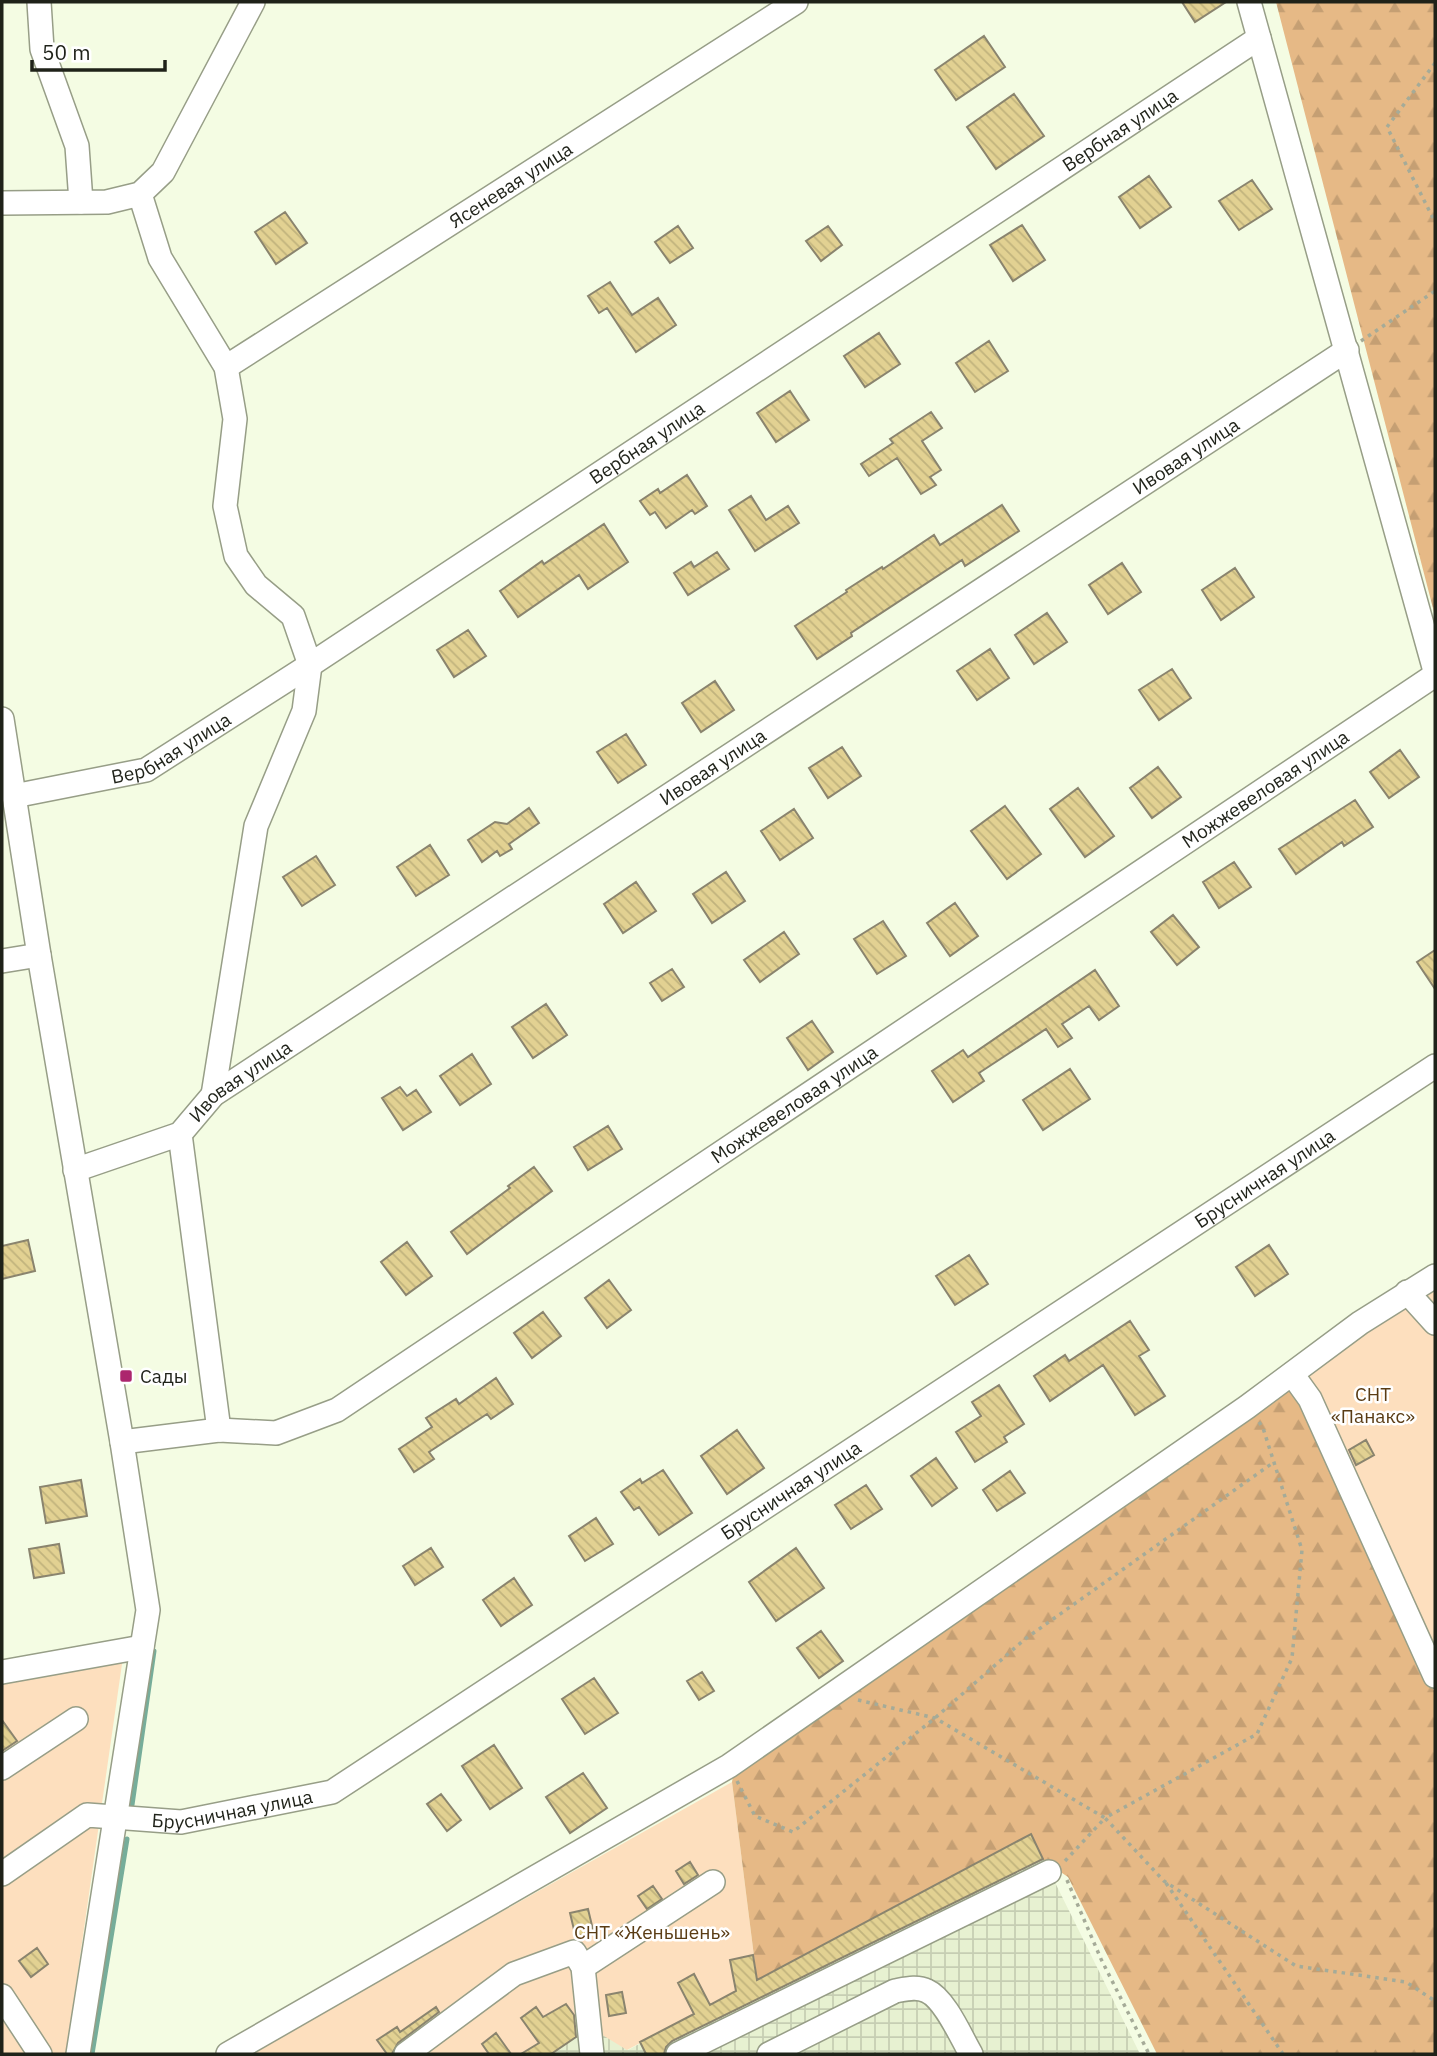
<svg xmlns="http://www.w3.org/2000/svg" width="1437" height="2056" viewBox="0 0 1437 2056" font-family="'IBM Plex Sans',sans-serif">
  <defs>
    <pattern id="industrial-grid" width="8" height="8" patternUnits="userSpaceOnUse" patternTransform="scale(1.75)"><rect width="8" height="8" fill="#e7f1d1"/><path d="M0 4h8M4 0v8" fill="none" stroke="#c6ceb3"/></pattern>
    <pattern id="forest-firs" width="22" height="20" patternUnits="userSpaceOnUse" patternTransform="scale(1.75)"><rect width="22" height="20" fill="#e6b986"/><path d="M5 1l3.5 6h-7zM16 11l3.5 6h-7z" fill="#c59f73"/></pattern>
    <pattern id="building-back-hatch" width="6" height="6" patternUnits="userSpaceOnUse" patternTransform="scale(1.75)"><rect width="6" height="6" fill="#e2d192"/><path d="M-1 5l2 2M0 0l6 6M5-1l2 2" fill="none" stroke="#c1b37d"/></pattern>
  </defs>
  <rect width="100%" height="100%" fill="#f4fce3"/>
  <path fill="url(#industrial-grid)" d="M1031 1834 1140 2054H521L576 2018 628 2050Z"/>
  <path fill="#fddfbe" d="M1435 1285V1693L1295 1381Z
    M123 1657 66 2054H2V1678Z
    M732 1782 757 1980 627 2050 591 2028 586 2031 576 2018 521 2054H249Z"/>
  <path fill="url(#forest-firs)" d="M1276 2H1435V616Z
    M1295 1381 1435 1693V2054H1157L1068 1877 1043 1860 1031 1835 757 1980 732 1782 734 1770Z"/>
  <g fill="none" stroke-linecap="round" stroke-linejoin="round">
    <path stroke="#76ad9a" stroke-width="5" d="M132 1805 154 1651
      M92 2054 127 1839"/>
  </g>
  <path fill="url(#building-back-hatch)" stroke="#8a846e" stroke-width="2" d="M1182 2H1226L1195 22Z
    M984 36 1005 67 956 100 935 70Z
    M1014 94 1044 136 996 169 967 127Z
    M1149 176 1171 207 1140 228 1119 197Z
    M1252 180 1272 209 1239 230 1219 201Z
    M285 212 307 243 276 264 255 232Z
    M1022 225 1045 260 1013 281 990 245Z
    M678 226 693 248 670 263 655 242Z
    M828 226 842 245 821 261 806 241Z
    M610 282 632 315 658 298 676 325 636 352 607 308 599 313 588 296Z
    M879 333 900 364 865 387 844 356Z
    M989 341 1008 371 975 392 956 363Z
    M790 391 809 420 776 442 757 413Z
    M931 412 942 428 922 441 941 470 930 477 936 485 921 494 897 458 869 476 861 464 893 443 890 439Z
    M687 475 707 506 695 514 692 510 666 528 655 512 650 515 640 501 658 489 660 493Z
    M751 496 766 520 788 506 799 523 755 551 729 510Z
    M1002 505 1019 531 965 566 962 560 851 633 852 636 817 659 795 626 847 592 846 590 882 567 883 569 934 535 940 545Z
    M604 524 628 562 588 589 579 575 518 617 500 591 542 561 544 564Z
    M717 552 729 569 688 595 674 573 691 562 694 567Z
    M1122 563 1141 592 1108 614 1089 585Z
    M1235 568 1254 597 1221 620 1202 590Z
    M1047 613 1067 642 1034 664 1015 635Z
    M468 630 486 656 454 677 437 650Z
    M990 649 1009 678 977 700 957 671Z
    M1172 669 1191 698 1159 720 1139 690Z
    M715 681 734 710 701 732 682 703Z
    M626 734 646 765 618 783 597 752Z
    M842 747 861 776 828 798 809 768Z
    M1400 750 1419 777 1389 798 1370 772Z
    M1158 767 1181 797 1152 818 1130 788Z
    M1078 788 1114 836 1085 857 1050 809Z
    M1355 800 1373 827 1344 846 1342 842 1296 874 1279 849Z
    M1005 806 1041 854 1007 879 971 831Z
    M529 808 539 823 509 844 512 849 500 856 497 851 482 862 468 840 495 822 507 824Z
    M794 809 813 838 780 860 761 831Z
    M430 845 449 875 416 896 397 867Z
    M316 856 335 885 302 906 283 877Z
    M1234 862 1251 887 1219 908 1203 882Z
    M726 872 745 901 712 923 693 894Z
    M636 882 656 911 623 933 604 904Z
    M955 903 978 936 950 956 927 923Z
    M1173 915 1199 947 1177 965 1151 932Z
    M883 921 906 956 877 974 854 939Z
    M784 932 799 954 760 982 744 960Z
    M1435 950V989L1417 962Z
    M672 969 684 987 662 1001 650 983Z
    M1095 970 1119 1006 1099 1020 1089 1006 1062 1024 1072 1038 1058 1047 1046 1029 979 1073 984 1081 953 1102 932 1071 963 1050 968 1057Z
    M546 1004 567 1035 533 1058 512 1027Z
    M812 1021 833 1052 808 1070 787 1038Z
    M472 1054 491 1084 460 1105 440 1076Z
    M1070 1069 1090 1099 1043 1130 1023 1100Z
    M400 1087 407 1096 416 1090 431 1112 403 1130 382 1098Z
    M608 1126 622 1149 588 1170 574 1147Z
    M534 1167 552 1191 467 1254 451 1232 510 1188 508 1186Z
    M28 1240 35 1271 2 1279V1246Z
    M407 1242 432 1276 406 1295 381 1262Z
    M1269 1245 1288 1274 1255 1296 1236 1267Z
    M969 1255 988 1284 955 1305 936 1276Z
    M609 1280 631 1310 607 1328 585 1298Z
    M543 1312 561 1336 532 1358 514 1333Z
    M1130 1321 1149 1350 1139 1356 1165 1396 1135 1415 1103 1365 1050 1401 1034 1376 1065 1355 1069 1361Z
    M496 1378 513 1404 491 1419 487 1414 429 1452 434 1459 414 1472 399 1449 432 1427 426 1418 456 1399 459 1404Z
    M999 1385 1024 1424 1004 1437 1007 1442 975 1462 956 1432 981 1416 972 1402Z
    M737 1430 764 1468 727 1494 701 1456Z
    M1366 1440 1374 1455 1356 1465 1349 1450Z
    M936 1458 957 1488 932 1506 911 1476Z
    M663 1470 692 1513 659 1535 639 1507 634 1510 621 1492 640 1479 642 1483Z
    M1010 1471 1025 1493 997 1511 983 1490Z
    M81 1480 87 1516 46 1523 40 1487Z
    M866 1485 882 1509 851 1529 835 1505Z
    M596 1518 613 1544 585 1561 569 1536Z
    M59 1544 64 1573 34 1578 29 1549Z
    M431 1548 443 1567 415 1585 403 1566Z
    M796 1548 824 1588 776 1621 749 1582Z
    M514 1578 532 1605 501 1626 483 1600Z
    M821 1631 843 1661 819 1678 797 1648Z
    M702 1672 714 1691 699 1700 687 1681Z
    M594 1678 618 1713 585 1734 562 1699Z
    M2 1720 17 1741 2 1751Z
    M494 1745 522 1788 490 1809 462 1766Z
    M583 1773 607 1808 570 1833 546 1797Z
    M441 1794 461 1820 447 1831 427 1804Z
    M1031 1834 1043 1859 672 2041 666 2047 664 2054H646L640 2042 694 2014 678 1983 694 1974 710 2005 736 1991 730 1960 753 1955 757 1980Z
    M690 1862 698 1875 684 1884 676 1871Z
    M653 1886 662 1899 647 1909 638 1896Z
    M588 1909 594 1934 576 1938 570 1913Z
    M37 1948 48 1964 31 1977 19 1961Z
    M622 1992 626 2013 609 2016 606 1995Z
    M566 2004 574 2015 576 2037 551 2054H521L539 2043 521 2018 536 2007 543 2017Z
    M436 2007 439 2012 398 2043 392 2054H387L377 2040 397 2027 400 2032Z
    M496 2033 511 2054H489L482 2044Z"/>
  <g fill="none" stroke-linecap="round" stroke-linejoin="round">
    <defs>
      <g id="minor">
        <path d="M39 2 42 49 77 146 81 202"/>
        <path d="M1249 2 1435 671"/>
        <path d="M140 194 160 258 226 367 235 419 225 506 236 556 256 585 293 616 310 665 304 711 256 826 213 1095"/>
        <path d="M2 203 107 202 140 194 163 172 253 2"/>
        <path id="s1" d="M226 367 796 2"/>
        <path d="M2 719 39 955 122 1442 148 1610 78 2054"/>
        <path id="s2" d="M14 796 146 770 310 665 1259 38"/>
        <path d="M2 961 39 955"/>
        <path d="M180 1134 219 1430"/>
        <path id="s3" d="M75 1170 180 1134 213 1095 1347 350"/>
        <path d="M1407 1292 1435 1323"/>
        <path d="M1292 1374 1310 1399 1435 1676"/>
        <path id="s4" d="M122 1442 219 1430 276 1433 337 1410 1435 675"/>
        <path d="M2 1672 142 1647"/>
        <path d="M2 1768 76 1719"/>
        <path id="s5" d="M2 1874 87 1815 181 1822 332 1792 1435 1066"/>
        <path d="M583 1967 713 1882"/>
        <path d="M2 1996 40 2054"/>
        <path d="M228 2054 729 1766 1247 1407 1360 1323 1435 1276"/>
        <path d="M406 2054 514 1974 574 1952 583 1967 592 2054"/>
        <path d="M678 2054 1049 1872"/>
        <path d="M769 2054 895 1991C906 1989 917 1986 927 1991 945 1999 961 2037 971 2054"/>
      </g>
    </defs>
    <use href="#minor" stroke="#979e87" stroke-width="26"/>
    <path stroke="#a5ab98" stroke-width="3.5" stroke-dasharray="3.5 5" stroke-linecap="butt" d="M1435 63 1387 127 1435 222
      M1361 341 1435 291
      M1259 1422 1263 1428 1302 1550 1292 1658 1257 1734 1105 1818 1164 1881 1296 1966 1406 1982 1435 2001
      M858 1700 935 1718 1105 1818 1065 1861
      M737 1781 755 1816 793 1832 935 1718 1025 1639 1274 1462
      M1067 1880 1101 1959 1149 2054
      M1166 1883 1283 2054"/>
    <use href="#minor" stroke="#fff" stroke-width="23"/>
  </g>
  <rect fill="#ac266d" stroke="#fff" stroke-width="2.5" x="119" y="1369" width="14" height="14" rx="3.5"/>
  <g text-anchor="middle" stroke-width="5" stroke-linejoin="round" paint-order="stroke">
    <g font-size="19" fill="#1f2219" stroke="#fff">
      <text dy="7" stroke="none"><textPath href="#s2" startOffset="1300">Вербная улица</textPath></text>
      <text dy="7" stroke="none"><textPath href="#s1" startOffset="338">Ясеневая улица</textPath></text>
      <text dy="7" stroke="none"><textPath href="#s2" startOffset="733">Вербная улица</textPath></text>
      <text dy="7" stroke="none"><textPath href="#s3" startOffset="1326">Ивовая улица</textPath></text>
      <text dy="7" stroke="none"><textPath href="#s2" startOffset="166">Вербная улица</textPath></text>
      <text dy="7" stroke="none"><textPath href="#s3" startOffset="760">Ивовая улица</textPath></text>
      <text dy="7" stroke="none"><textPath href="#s4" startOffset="1337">Можжевеловая улица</textPath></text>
      <text dy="7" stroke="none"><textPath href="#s3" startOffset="192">Ивовая улица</textPath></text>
      <text dy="7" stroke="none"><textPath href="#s4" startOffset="770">Можжевеловая улица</textPath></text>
      <text dy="7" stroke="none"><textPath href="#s5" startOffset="1468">Брусничная улица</textPath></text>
      <text dy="7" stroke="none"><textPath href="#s5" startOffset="901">Брусничная улица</textPath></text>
      <text dy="7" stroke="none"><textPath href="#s5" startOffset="250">Брусничная улица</textPath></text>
    </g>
    <g font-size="19" fill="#1f2219" stroke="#fff" text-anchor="start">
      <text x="140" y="1383">Сады</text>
    </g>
    <g font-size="19" fill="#5a3c14" stroke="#fff">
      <text x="1373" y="1401">СНТ<tspan x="1373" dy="22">«Панакс»</tspan></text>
      <text x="652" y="1939">СНТ «Женьшень»</text>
    </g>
  </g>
  <rect width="1437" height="2056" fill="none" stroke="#1f2219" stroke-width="7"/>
  <path d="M32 60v10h133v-10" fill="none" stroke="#1f2219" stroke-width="3.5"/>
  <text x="42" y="60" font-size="21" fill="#1f2219" stroke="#ffffff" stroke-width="5" paint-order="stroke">50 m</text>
</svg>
